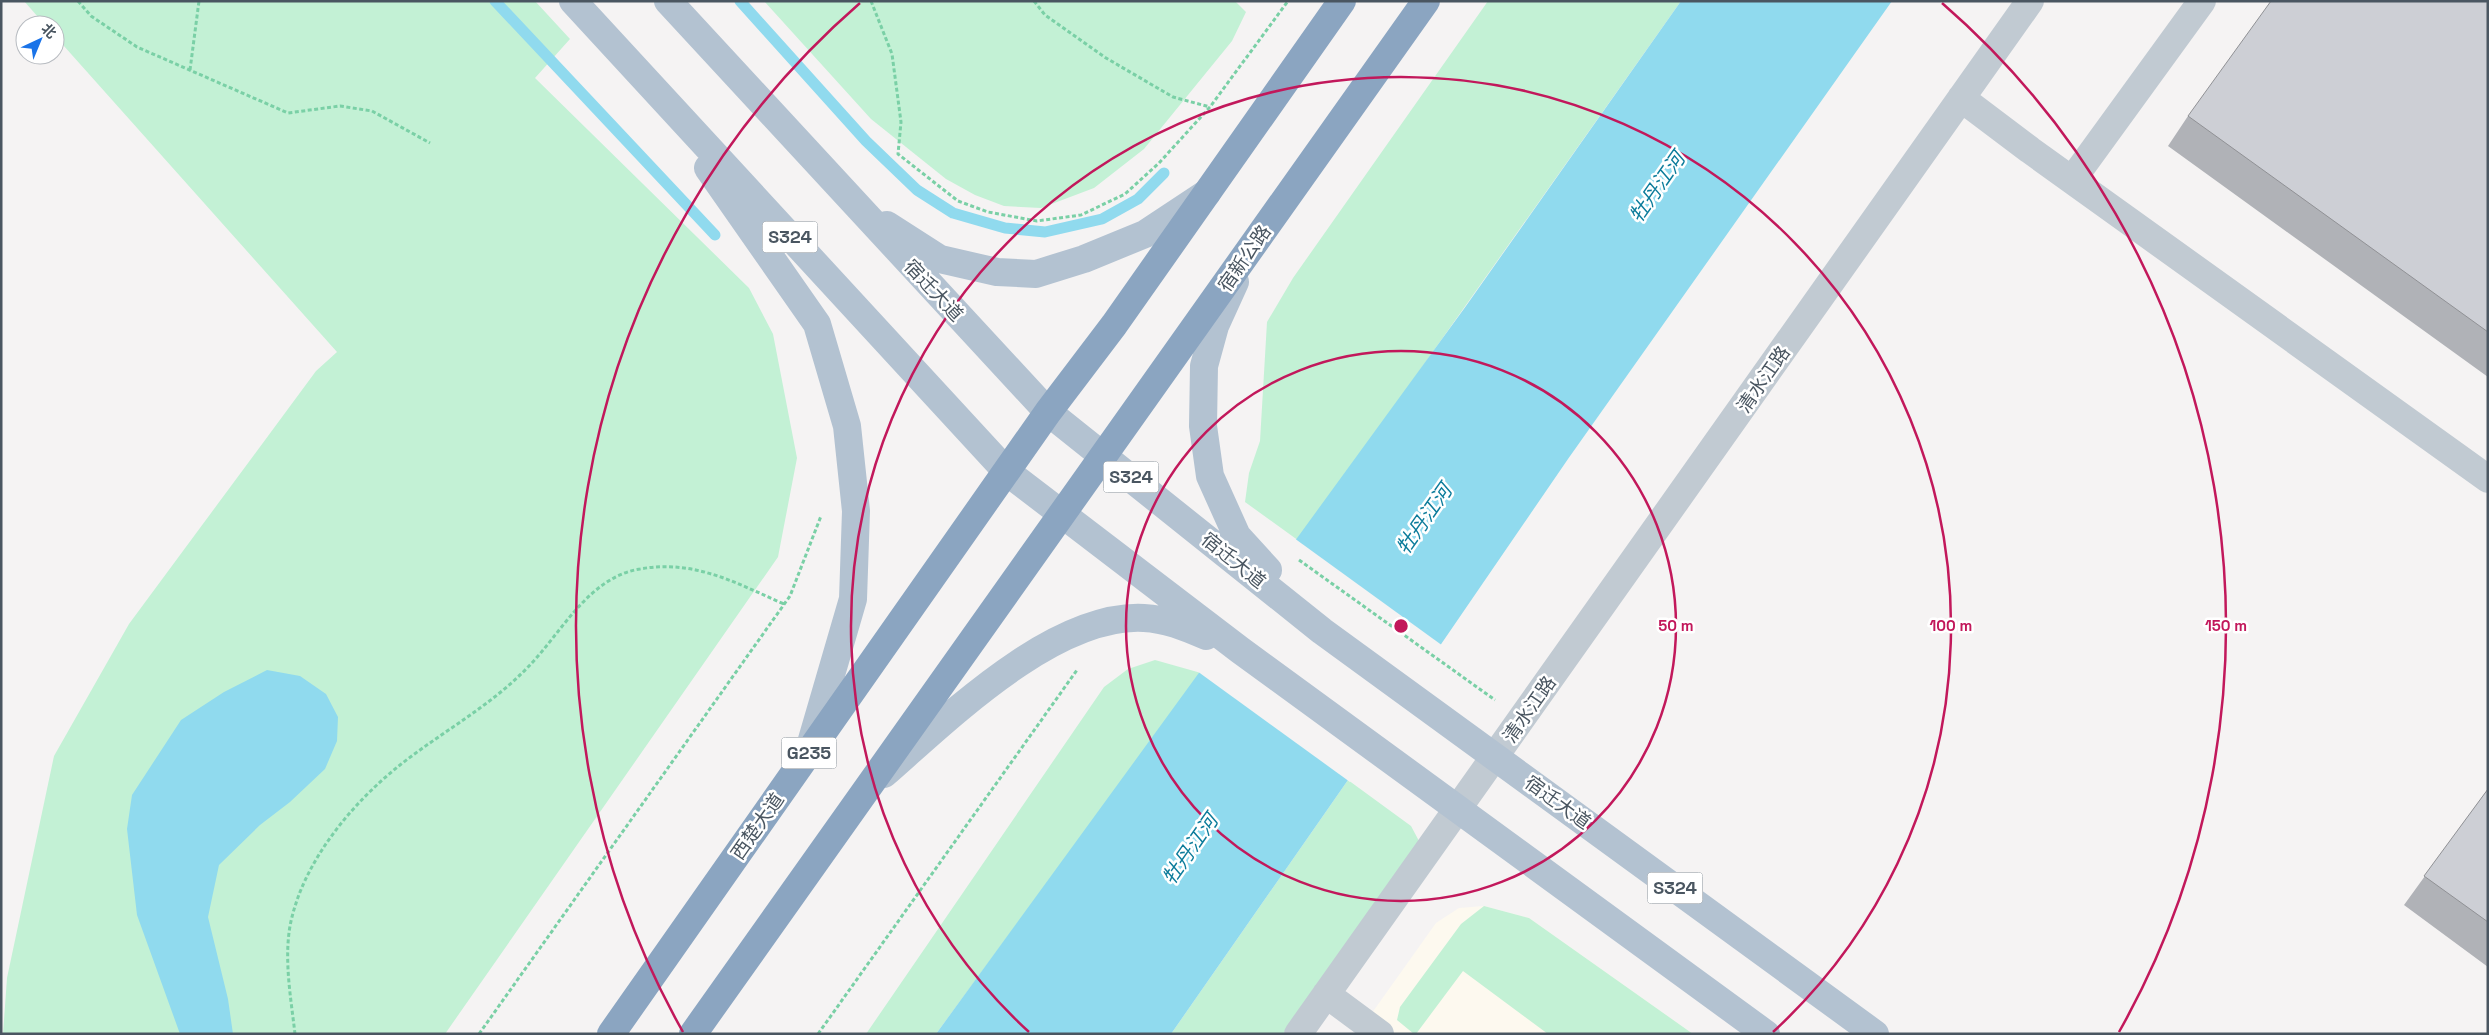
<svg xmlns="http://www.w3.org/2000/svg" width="2489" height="1035" viewBox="0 0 2489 1035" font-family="'Space Grotesk','Noto Sans SC',sans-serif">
  <rect width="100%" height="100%" fill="#f5f3f3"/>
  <path fill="#fdf9ef" d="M1484 906 1529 918 1693 1034H1357L1436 923 1459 908Z"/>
  <path fill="#c3f1d5" d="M24 1H535L570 39 535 78 749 288 773 334 797 458 778 557 445 1034H3L7 978 54 756 129 624 316 371 337 352 55 36V25H45Z
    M764 1H1235L1246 12 1232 41 1144 149 1094 188 1041 208 1004 206 975 195 946 179 871 119Z
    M1488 1H1681L1299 541 1245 502 1249 473 1260 441 1267 322 1293 278Z
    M1155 660 1201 673 936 1034H866L1104 687 1128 669Z
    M1348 780 1411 826 1419 841 1283 1034H1171Z
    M1484 906 1529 918 1693 1034H1548L1463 971 1416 1034H1414L1397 1020 1400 1007 1461 924Z"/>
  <path fill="#90daee" d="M1681 1H1892L1568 459 1348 780 1171 1034H936L1466 306Z
    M267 670 300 676 326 694 338 717 337 741 325 769 290 802 260 825 219 865 208 917 228 999 233 1034H180L137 915 127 829 132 795 181 720 224 692Z"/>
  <path fill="#f5f3f3" d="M1294 538 1443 646 1350 782 1197 671Z"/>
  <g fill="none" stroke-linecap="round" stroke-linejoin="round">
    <path stroke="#90daee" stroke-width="11" d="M495 1 715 235
      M740 1 866 141 917 190 953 213 1005 228 1045 232 1102 219 1138 199 1164 173"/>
    <path stroke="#7ad0a6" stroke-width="3" stroke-dasharray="4 2.5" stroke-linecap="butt" d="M78 1 91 16 137 47 288 113 340 106 372 111 430 143
      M871 1 892 54 901 122 898 154 958 201 988 212 1037 221 1081 215 1125 194 1159 163 1210 107 1288 1
      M1034 1 1045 15 1106 58 1173 97 1210 107
      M190 70 199 1
      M1299 560 1495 700
      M295 1034C291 999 284 961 290 926 302 863 351 804 400 765 443 731 491 706 529 666 562 632 589 577 640 569 694 559 736 583 784 604
      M479 1034 790 596 821 516
      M818 1034 1077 670"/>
    <path stroke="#c1cad2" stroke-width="28" d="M1961 98 2030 150 2488 479
      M2072 180 2202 1
      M1326 994 1380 1034
      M1298 1034 2030 1"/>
    <path stroke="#b3c2d1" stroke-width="28" d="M573 1 1007 472 1240 650 1766 1034
      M668 1 1048 412 1322 631 1875 1034
      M708 168 817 324 847 426 856 511 853 599 809 750
      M887 225 940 259 997 272 1036 274 1084 259 1145 234 1207 193
      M1235 282 1215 326 1204 366 1203 426 1210 476 1237 536 1268 570
      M884 774C947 719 1054 613 1144 618 1166 619 1185 627 1206 636"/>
    <path stroke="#8ba5c1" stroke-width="28" d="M611 1034 1048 412 1114 325 1342 1
      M693 1034 1426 1"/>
  </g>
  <path fill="#b0b2b7" d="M2488 1V377L2168 146 2188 116Z
    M2488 789V967L2404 905Z"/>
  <path fill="#cdcfd5" stroke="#909195" d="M2271 1H2488V332L2188 116Z
    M2488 789V922L2424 876Z"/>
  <g fill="none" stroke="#c2185b" stroke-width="2.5">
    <circle cx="1401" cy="626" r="275"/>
    <path d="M1029 1032A550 550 0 1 1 1773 1032"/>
    <path d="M683 1032A825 825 0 0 1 860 3M1942 3A825 825 0 0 1 2119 1032"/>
  </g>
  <g text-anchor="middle" stroke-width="5" stroke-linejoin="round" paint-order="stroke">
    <g fill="#fff" stroke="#808990" stroke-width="1">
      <rect x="762.5" y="221.5" width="55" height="31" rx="4"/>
      <rect x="1103.5" y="461.5" width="55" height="31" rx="4"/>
      <rect x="781.5" y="737.5" width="55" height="31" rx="4"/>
      <rect x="1647.5" y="872.5" width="55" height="31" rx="4"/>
    </g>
    <g font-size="18" font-weight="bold" fill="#4a5661">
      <text x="790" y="243">S324</text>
      <text x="1131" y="483">S324</text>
      <text x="809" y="759">G235</text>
      <text x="1675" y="894">S324</text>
    </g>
    <g font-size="19" fill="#4a5661" stroke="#fff">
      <text transform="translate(1244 258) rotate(-55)" y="7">宿新公路</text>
      <text transform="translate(934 290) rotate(47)" y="7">宿迁大道</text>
      <text transform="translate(1763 379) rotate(-55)" y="7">清水江路</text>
      <text transform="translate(1234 560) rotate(39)" y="7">宿迁大道</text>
      <text transform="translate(1529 709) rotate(-55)" y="7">清水江路</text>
      <text transform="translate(1558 802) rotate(36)" y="7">宿迁大道</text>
      <text transform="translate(757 826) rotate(-55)" y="7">西楚大道</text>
    </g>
    <g font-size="20" font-style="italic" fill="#0c7c9b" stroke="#fff">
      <text transform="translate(1657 187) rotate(-55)" y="7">牡丹江河</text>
      <text transform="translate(1424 519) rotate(-55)" y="7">牡丹江河</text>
      <text transform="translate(1190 849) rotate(-55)" y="7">牡丹江河</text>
    </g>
  </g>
  <circle cx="1401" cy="626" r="8" fill="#c2185b" stroke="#fff" stroke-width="2.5"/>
  <g font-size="15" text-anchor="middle" font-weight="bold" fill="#c2185b" stroke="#fff" stroke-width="5" stroke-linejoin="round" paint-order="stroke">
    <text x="1676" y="631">50 m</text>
    <text x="1951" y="631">100 m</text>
    <text x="2226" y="631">150 m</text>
  </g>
  <rect width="2489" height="1035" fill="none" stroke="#4a5661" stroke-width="5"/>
  <g transform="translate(40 40) rotate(44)"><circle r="24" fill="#ffffff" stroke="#b7bbc0"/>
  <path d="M0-4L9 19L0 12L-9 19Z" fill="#1a73e8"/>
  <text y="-8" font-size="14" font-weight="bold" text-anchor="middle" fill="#4a5661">北</text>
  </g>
</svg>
